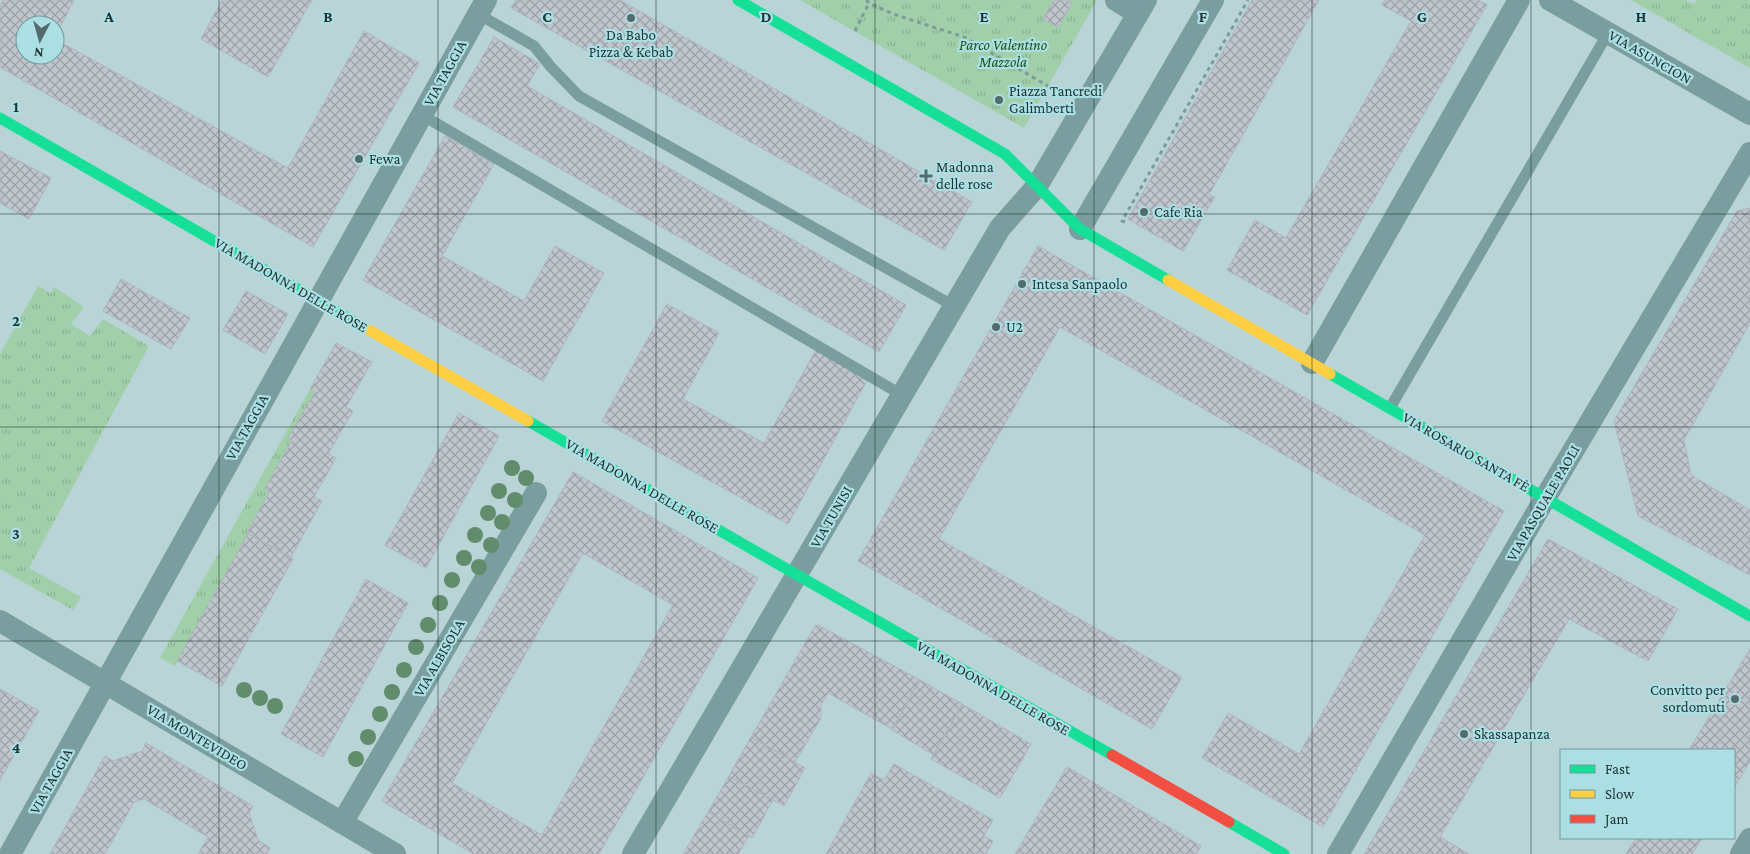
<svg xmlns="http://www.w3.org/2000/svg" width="1750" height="854" viewBox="0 0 1750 854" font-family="'Crimson Pro',serif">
  <defs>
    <pattern id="grass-tufts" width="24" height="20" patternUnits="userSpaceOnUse" patternTransform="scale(1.25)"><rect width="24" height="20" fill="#a0cfaa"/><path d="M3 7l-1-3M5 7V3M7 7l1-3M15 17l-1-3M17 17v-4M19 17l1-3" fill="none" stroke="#89b293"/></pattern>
    <pattern id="building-cross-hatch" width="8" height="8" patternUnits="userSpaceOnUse" patternTransform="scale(1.25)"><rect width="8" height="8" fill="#c0c6cd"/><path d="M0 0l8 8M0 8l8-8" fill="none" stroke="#9ba1a7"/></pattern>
  </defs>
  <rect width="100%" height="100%" fill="#b9d4d6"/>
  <path fill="url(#grass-tufts)" d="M800 0H1097L1024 128Z
    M1631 0H1686L1694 4 1697 0H1750V68Z
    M38 286 51 293 54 287 84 307 71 324 90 336 103 319 149 346 29 568 81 597 73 610 0 569V354Z
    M310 389 315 392 289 438 292 440 266 489 270 491 247 532 248 534 175 666 160 658Z"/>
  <path fill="url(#building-cross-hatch)" stroke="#aeb5bc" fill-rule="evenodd" d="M3 0H74L55 37V25H25V55H55V39L288 168 364 31 419 63 313 247 0 67V5Z
    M222 0H312L268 77 201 39Z
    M516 0H620L972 202 944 250 511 8Z
    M1054 0H1066L1072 3 1058 27 1043 19Z
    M1252 0H1319L1209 195 1215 197 1183 251 1128 219Z
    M1385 0H1478L1487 5 1307 315 1227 270 1255 220 1286 238 1411 21 1382 5Z
    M494 37 540 64 527 86 906 305 879 352 453 107Z
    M445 136 494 164 442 256 524 301 555 246 604 273 543 381 363 280Z
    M0 151 51 178 29 219 0 203Z
    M1750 208V323L1684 440 1691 475 1750 510V575L1638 516 1614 421 1737 211Z
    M1038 246 1504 511 1323 827 1202 758 1228 713 1299 754 1425 535 1060 327 939 539 1182 677 1152 729 858 561Z
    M121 279 190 318 171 349 103 311Z
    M246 291 288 314 265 354 223 330Z
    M667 304 719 333 683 399 764 443 817 348 869 377 788 524 602 421Z
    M336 343 372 362 346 407 353 411 328 454 336 458 314 497 322 501 291 557 247 533 270 491 265 489 292 440 288 438 315 392 310 389Z
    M459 413 499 436 426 568 385 545Z
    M573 472 758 578 599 854H474L382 801ZM583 553 673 605 542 835 452 783Z
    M248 534 293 559 222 686 177 661Z
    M1548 539 1678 609 1648 661 1569 619 1440 837 1469 854H1364Z
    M366 579 408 603 323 757 281 734Z
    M818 625 920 680 892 729 828 693 821 705V718L795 762 751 737 815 626Z
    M1750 649V761L1734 788V750H1689Z
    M920 680 962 704 934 755 892 730Z
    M0 689 39 711 0 780Z
    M962 704 1031 744 1000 798 931 759Z
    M751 737 805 768 784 806 729 776Z
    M146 743 253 806 249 813 258 840 270 848 267 854H198L208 837 144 799 134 802 105 854H50L105 756 113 761 142 751Z
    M894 764 993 820 984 836 993 841 986 854H826L871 773 884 780Z
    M1067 767 1201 846 1196 854H1015Z
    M729 776 773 800 752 838 708 812Z
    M708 812 749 836 738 854H683Z
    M1636 838H1702L1692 854H1626Z"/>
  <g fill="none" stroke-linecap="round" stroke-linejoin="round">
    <path stroke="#7e9a9c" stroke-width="3" stroke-dasharray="4 4" stroke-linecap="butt" d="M866 0 869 3 893 14 964 37 1048 86
      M855 31 869 3
      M1125 222 1122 221 1248 0"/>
    <path stroke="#7a9d9f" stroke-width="11" d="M478 14 534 46 551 67 579 96 954 306
      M422 115 902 395
      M1390 408 1608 33"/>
    <path stroke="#7a9d9f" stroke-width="22" d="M1116 0 1138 14
      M1550 0 1750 114
      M1080 229 1213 0
      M1312 363 1519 0
      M0 621 395 854
      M342 823 536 493
      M10 854 486 0
      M633 854 1000 228 1037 186 1146 0
      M1338 854 1554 483 1750 153
      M1741 854 1750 839"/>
    <path stroke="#16e098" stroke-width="11" d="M738 0 1005 154 1080 229 1168 280
      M0 118 355 322
      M1330 374 1750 616
      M528 421 1112 755
      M1229 822 1284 854"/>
    <path stroke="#ffcf43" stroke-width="11" d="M1168 280 1330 374
      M355 322 528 421"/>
    <path stroke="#f24e42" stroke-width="11" d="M1112 755 1229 822"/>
  </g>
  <g fill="#628d6d">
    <circle cx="512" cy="468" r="8"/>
    <circle cx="526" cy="478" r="8"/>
    <circle cx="499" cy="491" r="8"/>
    <circle cx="515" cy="500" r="8"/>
    <circle cx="488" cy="513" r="8"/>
    <circle cx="502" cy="522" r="8"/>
    <circle cx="475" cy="535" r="8"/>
    <circle cx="491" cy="545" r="8"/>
    <circle cx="464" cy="558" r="8"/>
    <circle cx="479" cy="567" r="8"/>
    <circle cx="452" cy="580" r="8"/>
    <circle cx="440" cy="603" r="8"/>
    <circle cx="428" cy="625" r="8"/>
    <circle cx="416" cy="647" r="8"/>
    <circle cx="404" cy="670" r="8"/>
    <circle cx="244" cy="690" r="8"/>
    <circle cx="392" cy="692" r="8"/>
    <circle cx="260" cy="698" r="8"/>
    <circle cx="275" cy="706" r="8"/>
    <circle cx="380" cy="714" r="8"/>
    <circle cx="368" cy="737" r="8"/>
    <circle cx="356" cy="759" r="8"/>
  </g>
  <path fill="none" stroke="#1e3335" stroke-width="1" stroke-opacity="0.55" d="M219 0V854M438 0V854M656 0V854M875 0V854M1094 0V854M1312 0V854M1531 0V854M0 214H1750M0 427H1750M0 641H1750"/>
  <g fill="#546b6d" stroke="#acdfe3" stroke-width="2">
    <circle cx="631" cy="18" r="5"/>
    <circle cx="999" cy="100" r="5"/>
    <circle cx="359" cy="159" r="5"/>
    <path d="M923.5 168.5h5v5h5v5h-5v5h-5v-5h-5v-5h5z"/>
    <circle cx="1144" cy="212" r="5"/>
    <circle cx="1022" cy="284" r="5"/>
    <circle cx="996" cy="327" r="5"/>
    <circle cx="1735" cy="699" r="5"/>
    <circle cx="1464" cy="734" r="5"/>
  </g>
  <g text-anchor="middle" stroke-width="4.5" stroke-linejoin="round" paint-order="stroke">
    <g font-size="15" fill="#1e3335" stroke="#acdfe3" text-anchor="start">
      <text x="631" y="40" text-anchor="middle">Da Babo<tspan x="631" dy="17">Pizza &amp; Kebab</tspan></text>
      <text x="1009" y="96">Piazza Tancredi<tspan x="1009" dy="17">Galimberti</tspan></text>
      <text x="369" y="164">Fewa</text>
      <text x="936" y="172">Madonna<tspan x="936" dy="17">delle rose</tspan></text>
      <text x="1154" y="217">Cafe Ria</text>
      <text x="1032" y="289">Intesa Sanpaolo</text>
      <text x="1006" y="332">U2</text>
      <text x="1725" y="695" text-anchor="end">Convitto per<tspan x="1725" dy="17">sordomuti</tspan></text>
      <text x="1474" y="739">Skassapanza</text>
    </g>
    <g font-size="15" font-style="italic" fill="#1a5317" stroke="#acdfe3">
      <text x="1003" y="50">Parco Valentino<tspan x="1003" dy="17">Mazzola</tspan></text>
    </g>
    <g font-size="15" fill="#1e3335" stroke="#acdfe3">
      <text transform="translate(1650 57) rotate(30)" y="5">VIA ASUNCION</text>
      <text transform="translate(445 73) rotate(-61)" y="5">VIA TAGGIA</text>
      <text transform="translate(291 285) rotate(30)" y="5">VIA MADONNA DELLE ROSE</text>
      <text transform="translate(247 427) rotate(-61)" y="5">VIA TAGGIA</text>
      <text transform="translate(1466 452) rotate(30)" y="5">VIA ROSARIO SANTA FÈ</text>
      <text transform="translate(642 486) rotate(30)" y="5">VIA MADONNA DELLE ROSE</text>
      <text transform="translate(1543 503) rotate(-60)" y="5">VIA PASQUALE PAOLI</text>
      <text transform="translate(831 517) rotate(-60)" y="5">VIA TUNISI</text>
      <text transform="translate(439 658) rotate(-60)" y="5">VIA ALBISOLA</text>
      <text transform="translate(993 688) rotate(30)" y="5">VIA MADONNA DELLE ROSE</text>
      <text transform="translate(197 737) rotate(31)" y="5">VIA MONTEVIDEO</text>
      <text transform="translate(51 781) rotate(-61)" y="5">VIA TAGGIA</text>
    </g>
  </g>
  <g font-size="16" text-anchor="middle" font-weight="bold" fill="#1e3335" stroke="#acdfe3" stroke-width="4.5" stroke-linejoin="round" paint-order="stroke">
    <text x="109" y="22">A</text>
    <text x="328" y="22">B</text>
    <text x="547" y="22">C</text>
    <text x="766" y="22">D</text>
    <text x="984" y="22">E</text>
    <text x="1203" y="22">F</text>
    <text x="1422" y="22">G</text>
    <text x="1641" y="22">H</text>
    <text x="16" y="112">1</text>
    <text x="16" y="326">2</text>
    <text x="16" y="539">3</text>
    <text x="16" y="753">4</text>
  </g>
  <rect x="1560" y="749" width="175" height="90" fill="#acdfe3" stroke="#739a9d"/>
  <rect x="1570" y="765" width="25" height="8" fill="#16e098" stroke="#739a9d"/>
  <text x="1605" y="774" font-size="15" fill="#1e3335">Fast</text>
  <rect x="1570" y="790" width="25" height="8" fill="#ffcf43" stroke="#739a9d"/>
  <text x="1605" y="799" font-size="15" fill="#1e3335">Slow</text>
  <rect x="1570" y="815" width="25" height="8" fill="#f24e42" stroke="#739a9d"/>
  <text x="1605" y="824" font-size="15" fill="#1e3335">Jam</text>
  <g transform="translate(40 40) rotate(186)"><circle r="24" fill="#acdfe3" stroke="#739a9d"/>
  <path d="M0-4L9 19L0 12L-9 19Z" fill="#546b6d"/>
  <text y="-8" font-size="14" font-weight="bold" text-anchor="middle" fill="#1e3335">N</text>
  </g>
</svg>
